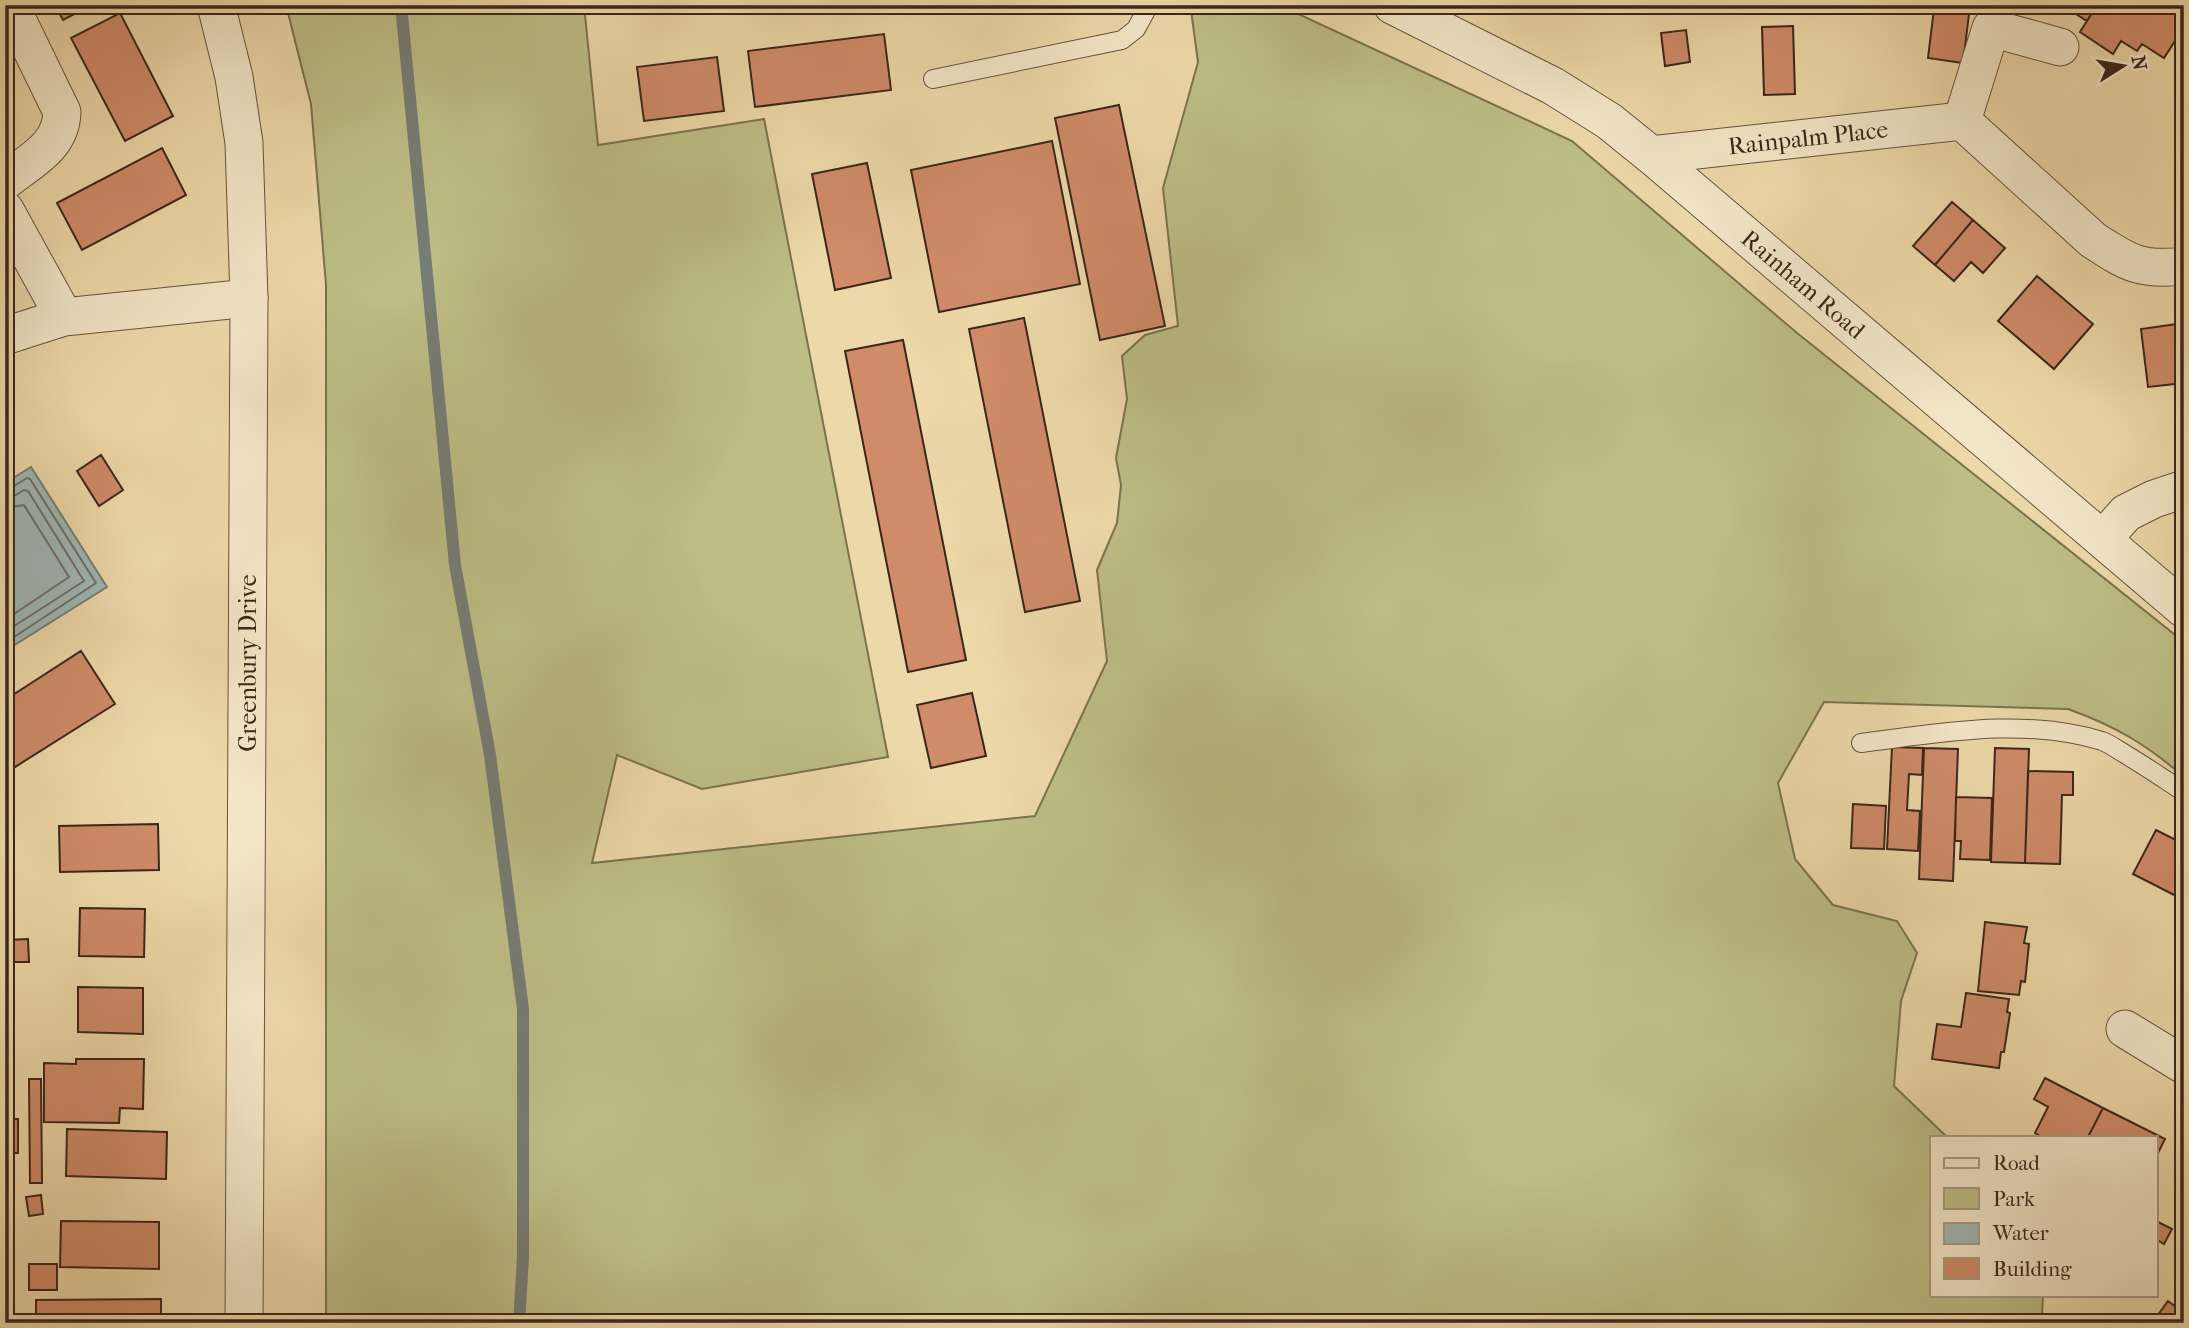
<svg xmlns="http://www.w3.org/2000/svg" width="2189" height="1328" viewBox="0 0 2189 1328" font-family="'IM FELL French Canon',serif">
  <rect width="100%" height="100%" fill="#edd8a9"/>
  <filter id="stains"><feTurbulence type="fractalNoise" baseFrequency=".00286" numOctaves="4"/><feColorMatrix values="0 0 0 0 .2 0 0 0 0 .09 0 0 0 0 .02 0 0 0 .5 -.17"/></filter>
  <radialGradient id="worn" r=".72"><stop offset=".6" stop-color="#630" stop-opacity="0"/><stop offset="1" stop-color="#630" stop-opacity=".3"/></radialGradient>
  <path fill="#bdbd85" stroke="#7c7250" stroke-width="2" d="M286 5H584L598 145 764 119 888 757 702 789 617 755 592 863 1035 816 1107 661 1097 570 1117 523 1121 485 1116 458 1127 399 1122 356 1145 335 1178 326 1163 188 1198 62 1191 10 1196 5H1279L1572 141 1797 333 2184 642V777C2146 744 2115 726 2068 709L1824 702 1778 783 1795 859 1833 905 1897 921 1917 953 1901 1001 1894 1086 1947 1137H1932V1295H2043L2042 1317 2045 1323H326V285L311 104Z"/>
  <path fill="#9eb7b4" stroke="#767d76" stroke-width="2" d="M31 467 107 587 5 651V483Z"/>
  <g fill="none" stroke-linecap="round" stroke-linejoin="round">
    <path stroke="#6c6e67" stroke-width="2" d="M5 489 11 488 27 478 30 479 96 583 5 643
      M5 498 14 496 24 490 28 491 84 581 5 632
      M5 508 24 505 69 577 5 620"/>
    <path stroke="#767d76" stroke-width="12" d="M401 5 455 565 490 755 523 1009V1258L519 1323"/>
  </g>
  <path fill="#cf8b6a" stroke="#3b261a" stroke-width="2" d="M55 5H92L63 20Z
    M2062 5H2097L2087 21Z
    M2097 5H2184V27L2164 58 2142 44 2137 51 2121 41 2113 54 2080 32Z
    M1934 9 1969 14 1963 63 1928 58Z
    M120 13 173 116 125 141 71 38Z
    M1793 26 1795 94 1764 95 1762 27Z
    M1686 30 1690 62 1665 66 1661 33Z
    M884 34 891 90 755 107 748 51Z
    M717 57 724 111 644 121 637 67Z
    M1119 105 1165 326 1100 340 1055 118Z
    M1052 141 1080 284 939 312 911 170Z
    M162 148 186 195 82 250 57 203Z
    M867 163 891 278 835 290 812 174Z
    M1952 202 1973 220 1935 265 1913 246Z
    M1973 220 2005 248 1983 273 1971 262 1954 281 1935 265Z
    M2037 276 2093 324 2054 369 1998 321Z
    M1024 318 1080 601 1025 612 969 329Z
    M2184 323V383L2148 387 2141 329Z
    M903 340 966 660 908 672 845 351Z
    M101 455 123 490 99 506 77 471Z
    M81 651 115 704 15 767 5 751V700Z
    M972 693 986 756 931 768 917 705Z
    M1892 747 1923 748 1922 775 1909 774 1907 810 1920 811 1918 851 1887 849Z
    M1924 748 1958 749 1953 881 1919 879Z
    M1995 748 2029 749 2025 863 1991 862Z
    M2028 771 2073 772V795H2062L2060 864 2025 863Z
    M1956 797 1992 798 1990 860 1960 859 1961 841H1955Z
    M1853 804 1886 806 1884 849 1851 848Z
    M158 824 159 870 60 872 59 826Z
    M2156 830 2184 844V900L2133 874Z
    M80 908 145 909 144 957 79 956Z
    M1985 922 2027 927 2024 943 2029 944 2025 982 2021 981 2019 995 1978 991Z
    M28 939 29 962H7L6 940Z
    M78 987 143 988V1034L78 1032Z
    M1966 993 2009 999 2007 1012 2010 1013 2004 1052H2001L1999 1068 1932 1059 1937 1024 1961 1027Z
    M76 1059H144L143 1109 120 1108 119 1123 44 1122V1063L76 1064Z
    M2045 1078 2103 1108 2088 1137H2042L2035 1133 2048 1107 2034 1099Z
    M29 1079H41L42 1183H30Z
    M2103 1108 2165 1139 2156 1157V1137H2088Z
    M5 1119H18V1153H5Z
    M67 1129 167 1132 166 1179 66 1176Z
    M41 1195 43 1214 29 1216 26 1197Z
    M61 1221 159 1222V1269L60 1267Z
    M2158 1222 2172 1229 2164 1244 2156 1239V1228Z
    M29 1264H57V1290H29Z
    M161 1299V1323H36V1300Z
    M2168 1301 2184 1313V1323H2152Z"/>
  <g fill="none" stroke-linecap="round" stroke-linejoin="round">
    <defs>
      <path id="service" d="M933 79 1122 40 1136 29 1149 5
        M1861 743C1941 733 2023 717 2102 741 2110 744 2118 750 2125 754 2145 766 2164 779 2184 792"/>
      <g id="minor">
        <path d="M216 5 234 77 244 143 249 298 244 1323"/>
        <path id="s1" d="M1392 5 1553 86 1609 121 1651 155 2184 609"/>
        <path d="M1962 121 1991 28 2060 47"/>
        <path id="s2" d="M1651 155 1962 121 2093 240C2128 263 2141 271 2184 266"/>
        <path d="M5 181C31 160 61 147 62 112L10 5"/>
        <path d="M5 210 64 317"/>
        <path d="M5 336 64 317 249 298"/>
        <path d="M2103 539 2126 513 2154 499 2184 489"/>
        <path d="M2125 1029 2184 1065"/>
      </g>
    </defs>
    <use href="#service" stroke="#68523e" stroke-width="20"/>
    <use href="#minor" stroke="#68523e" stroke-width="39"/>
    <use href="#service" stroke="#f3e6c7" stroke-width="18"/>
    <use href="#minor" stroke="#f3e6c7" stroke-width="37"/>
  </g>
  <g text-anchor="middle" stroke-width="5" stroke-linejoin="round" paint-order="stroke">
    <g font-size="24" fill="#3b261a" stroke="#f3e6c7">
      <text dy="8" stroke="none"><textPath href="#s2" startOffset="158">Rainpalm Place</textPath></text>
      <text dy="8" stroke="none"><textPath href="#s1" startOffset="500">Rainham Road</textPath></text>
      <text transform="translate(248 663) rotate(-90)" y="8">Greenbury Drive</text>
    </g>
  </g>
  <rect width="2189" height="1328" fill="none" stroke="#edd8a9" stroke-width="28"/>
  <rect x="7" y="7" width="2175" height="1314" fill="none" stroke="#3b261a" stroke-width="3.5"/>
  <rect x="14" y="14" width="2161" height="1300" fill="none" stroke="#3b261a" stroke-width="2"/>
  <rect x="1930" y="1136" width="228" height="161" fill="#f3e6c7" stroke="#a99982" stroke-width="2"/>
  <rect x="1944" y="1158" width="35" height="10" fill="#f3e6c7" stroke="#a99982" stroke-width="2"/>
  <text x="1993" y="1170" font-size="21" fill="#3b261a">Road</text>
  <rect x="1944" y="1188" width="35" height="21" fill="#bdbd85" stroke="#a99982" stroke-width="2"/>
  <text x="1993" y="1206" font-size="21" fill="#3b261a">Park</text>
  <rect x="1944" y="1223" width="35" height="21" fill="#9eb7b4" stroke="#a99982" stroke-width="2"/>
  <text x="1993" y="1240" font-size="21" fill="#3b261a">Water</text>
  <rect x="1944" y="1258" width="35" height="21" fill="#cf8b6a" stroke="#a99982" stroke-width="2"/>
  <text x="1993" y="1276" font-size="21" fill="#3b261a">Building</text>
  <g transform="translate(2123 66) rotate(79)" stroke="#f3e6c7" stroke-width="5" paint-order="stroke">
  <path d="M0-5L12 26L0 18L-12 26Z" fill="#3b261a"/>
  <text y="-10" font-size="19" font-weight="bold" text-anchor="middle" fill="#3b261a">N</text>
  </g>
  <rect width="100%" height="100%" filter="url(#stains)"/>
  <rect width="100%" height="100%" fill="url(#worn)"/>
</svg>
